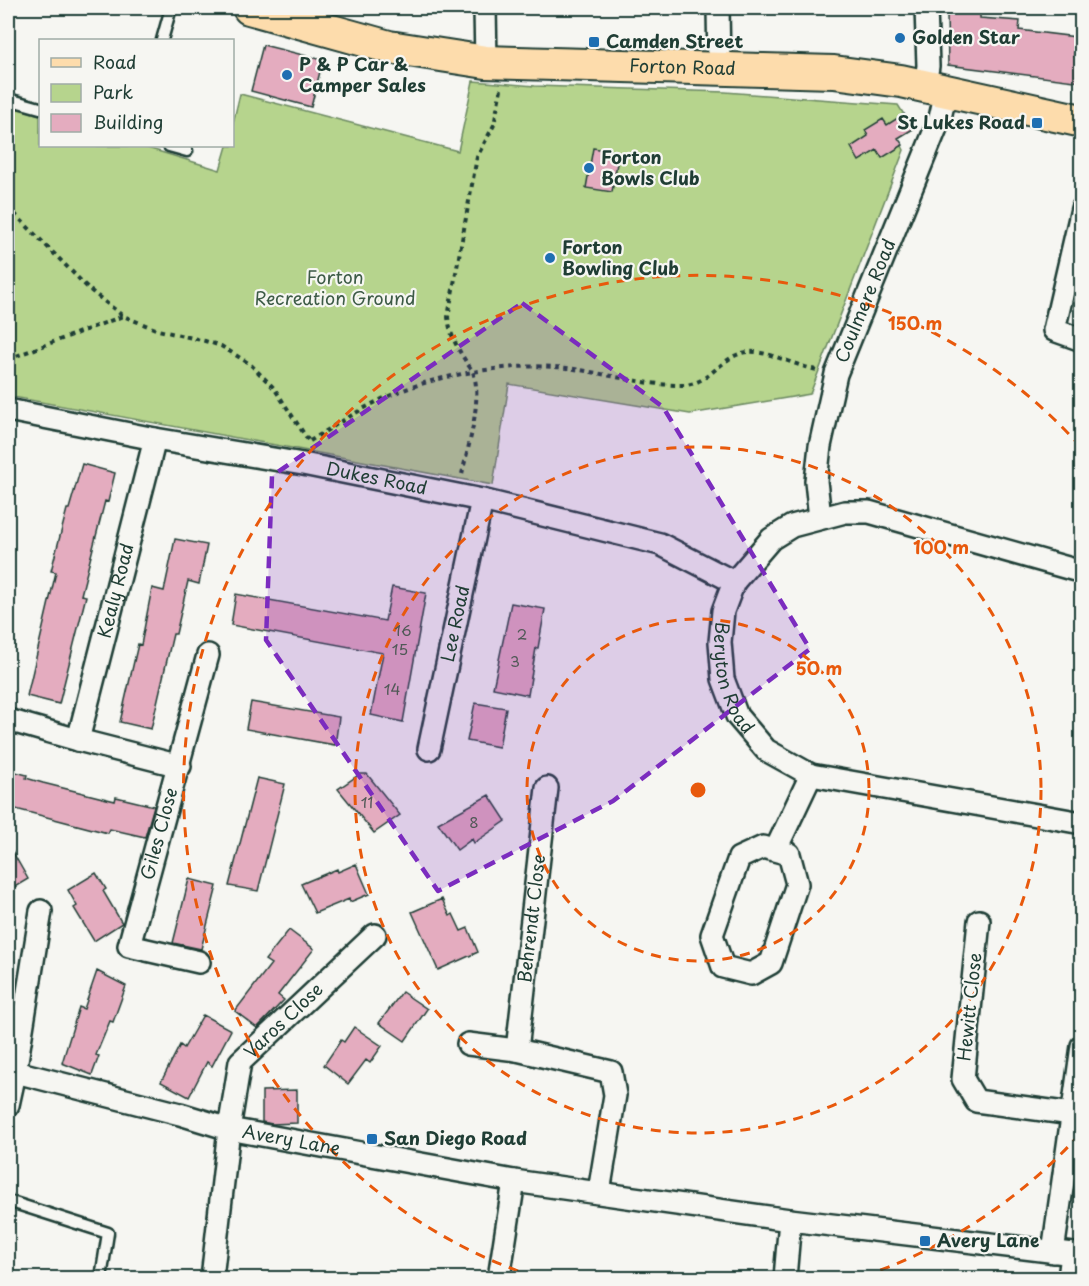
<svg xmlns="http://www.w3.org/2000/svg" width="1089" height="1286" viewBox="0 0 1089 1286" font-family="'Playpen Sans',sans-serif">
  <rect width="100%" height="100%" fill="#f6f6f2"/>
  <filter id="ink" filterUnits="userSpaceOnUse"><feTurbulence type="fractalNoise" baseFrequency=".0167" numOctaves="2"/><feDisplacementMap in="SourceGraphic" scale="12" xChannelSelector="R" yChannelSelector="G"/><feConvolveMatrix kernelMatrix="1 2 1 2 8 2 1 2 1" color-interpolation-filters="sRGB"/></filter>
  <g filter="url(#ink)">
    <path fill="#b6d48d" stroke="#6a8860" stroke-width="1.5" d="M473 81 535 86 725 92 898 105 913 129 898 138 904 150 810 394 690 414 509 384 493 485 8 396V105L40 115V146H141L220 170 227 146H232L233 123 240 94 458 151Z"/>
    <path fill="#e4acbf" stroke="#1f3d34" stroke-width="1.5" d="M947 14H980V18L1020 21 1019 30 1076 37 1074 56 1082 57V82L948 65Z
      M263 45 323 60 311 107 251 91Z
      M904 114 913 129 898 138 903 145 882 158 877 150 859 161 851 147 868 136 865 130 883 119 887 125Z
      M593 148 619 152 612 192 586 188Z
      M82 464 115 473 108 502 105 501 81 595 86 596 59 704 27 696 56 572 51 571 67 509H69Z
      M175 539 207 545 199 584 188 581 176 634H173L151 729 120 722 138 644 141 645 152 588 164 591Z
      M392 587 426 593 403 722 371 715 383 653 231 625 236 594 385 621Z
      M511 603 545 609 538 648H536L528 695 493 688Z
      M251 702 339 717 335 745 246 729Z
      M475 703 506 708 499 747 467 741Z
      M8 770 27 775 26 778 43 783 115 801 116 797 154 806 145 837 110 829 108 833 8 807Z
      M360 774H367L400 815 374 833 338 789Z
      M257 778 285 784 258 891 229 886Z
      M489 795 506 821 474 843 472 839 457 850 438 823Z
      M8 844 28 879 8 891Z
      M356 864 369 894 350 902 349 899 315 913 301 884 337 869 338 872Z
      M96 873 106 889 103 891 122 923 94 941 74 908 77 906 68 890Z
      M189 879 217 886 201 949 173 943Z
      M442 899 450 916 453 914 461 931 468 928 478 952 438 970 412 912Z
      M289 930 314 949 278 995 284 1000 257 1028 235 1011 271 964 265 960Z
      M97 971 126 986 113 1022 110 1021 96 1055 99 1056 92 1075 62 1063 79 1007 84 1009Z
      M402 992 427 1009 405 1041 379 1023Z
      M203 1015 231 1030 212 1066 207 1062 189 1097 161 1082 180 1045 184 1048Z
      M354 1027 382 1046 370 1063 366 1060 348 1084 324 1065 341 1040 344 1042Z
      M297 1090V1123L272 1124 262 1122V1091Z"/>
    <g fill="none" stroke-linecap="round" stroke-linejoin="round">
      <defs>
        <path id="service" d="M162 40 171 8
          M8 99 40 108
          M169 146 187 151
          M8 1201 108 1233 101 1278"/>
        <g id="minor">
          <path d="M485 8 486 62"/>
          <path d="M718 8 719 67"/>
          <path d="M925 87 928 66 926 8"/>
          <path d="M1082 209 1054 330 1082 340"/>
          <path id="s1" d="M8 410 155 439 303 464 482 500 660 544 734 582"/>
          <path id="s2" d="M820 518 816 481 820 446 836 374 940 118 946 91"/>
          <path id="s3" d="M1082 572 869 512H845L792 526 771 539 734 582 723 611 720 642 723 679 737 716 766 750 811 775 1082 823"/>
          <path d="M8 720 78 740 180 766"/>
          <path id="s4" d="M78 740 155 439"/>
          <path id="s5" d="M429 749 482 500"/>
          <path d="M763 847 789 854 797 884 771 963 751 974 723 967 712 935 739 858Z"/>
          <path d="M776 849 811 775"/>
          <path d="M979 921 963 1079 976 1101 1072 1114"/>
          <path id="s6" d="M199 962 129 946 208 655"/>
          <path d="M468 1044 517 1050 611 1072 615 1095 599 1192"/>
          <path id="s7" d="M517 1050 547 788"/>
          <path id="s8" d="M8 1070 180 1114 229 1129 514 1181 790 1220 1082 1255"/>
          <path d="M8 1105 15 1073 41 911"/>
          <path d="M1053 1252 1082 1046"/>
          <path id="s9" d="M212 1278 229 1129 240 1062 375 935"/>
          <path d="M499 1278 514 1181"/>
          <path d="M785 1278 790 1220"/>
          <path d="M1069 1278 1072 1254"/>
        </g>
        <g id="primary">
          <path id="s10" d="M249 8 389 47 486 62 834 72 901 81 1082 121"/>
        </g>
      </defs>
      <use href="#service" stroke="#1f3d34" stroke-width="15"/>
      <use href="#minor" stroke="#1f3d34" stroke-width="26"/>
      <use href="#primary" stroke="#1f3d34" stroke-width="36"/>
      <path stroke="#1f3d34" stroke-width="4" stroke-dasharray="4.5 4.5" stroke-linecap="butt" d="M8 207 90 290 123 316 158 330 205 341 221 346 250 364 274 388 310 443
        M8 359 123 316
        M310 441C339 423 369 403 401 391 446 373 518 362 567 368 605 373 645 386 684 385 710 384 722 355 747 352 768 350 795 366 817 370
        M462 474C468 447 483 399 473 372 471 368 467 364 465 360 456 346 450 334 448 317L477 157 494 125 501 89"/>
      <use href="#service" stroke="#f6f6f2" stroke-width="10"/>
      <use href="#minor" stroke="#f6f6f2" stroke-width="21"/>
      <use href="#primary" stroke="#fddcac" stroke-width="32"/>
    </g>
  </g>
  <path fill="#7b2cbf" fill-opacity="0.2" stroke="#7b2cbf" stroke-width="4.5" stroke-dasharray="12 8" stroke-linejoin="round" d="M522 303 663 407 810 649 613 801 438 891 266 640 272 476Z"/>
  <g fill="none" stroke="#e8590c" stroke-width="3" stroke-dasharray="10 8">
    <circle cx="698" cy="790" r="171"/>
    <circle cx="698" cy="790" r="343"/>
    <path d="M1080 1134A514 514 0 0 1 861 1277M535 1277A514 514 0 1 1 1080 446"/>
  </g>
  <g fill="#1f6fb2" stroke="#f6f6f2" stroke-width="2">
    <circle cx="900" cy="38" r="6"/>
    <rect x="588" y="36" width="12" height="12" rx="3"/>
    <circle cx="287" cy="75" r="6"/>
    <rect x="1031" y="117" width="12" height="12" rx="3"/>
    <circle cx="589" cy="168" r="6"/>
    <circle cx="550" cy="258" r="6"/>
    <rect x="366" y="1133" width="12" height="12" rx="3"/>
    <rect x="919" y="1235" width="12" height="12" rx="3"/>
  </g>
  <g text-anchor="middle" stroke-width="4.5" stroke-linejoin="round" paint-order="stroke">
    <g font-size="15" fill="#505957">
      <text x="403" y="636">16</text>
      <text x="522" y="640">2</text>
      <text x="400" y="655">15</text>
      <text x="515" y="667">3</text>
      <text x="392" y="695">14</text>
      <text x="367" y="808">11</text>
      <text x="474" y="828">8</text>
    </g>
    <g font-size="18" font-weight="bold" fill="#1f3d34" stroke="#f6f6f2" text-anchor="start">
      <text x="912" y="44">Golden Star</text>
      <text x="606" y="48">Camden Street</text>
      <text x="299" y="71">P &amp; P Car &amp;<tspan x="299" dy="21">Camper Sales</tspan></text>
      <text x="1025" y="129" text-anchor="end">St Lukes Road</text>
      <text x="601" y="164">Forton<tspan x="601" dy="21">Bowls Club</tspan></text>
      <text x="562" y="254">Forton<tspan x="562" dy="21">Bowling Club</tspan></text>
      <text x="384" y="1145">San Diego Road</text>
      <text x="937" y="1247">Avery Lane</text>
    </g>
    <g font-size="18" fill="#1f3d34" stroke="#f6f6f2">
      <text dy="6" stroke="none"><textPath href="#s10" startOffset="440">Forton Road</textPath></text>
      <text dy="6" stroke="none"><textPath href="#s2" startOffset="225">Coulmere Road</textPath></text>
      <text dy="6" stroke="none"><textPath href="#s1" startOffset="375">Dukes Road</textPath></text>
      <text dy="6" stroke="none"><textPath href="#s4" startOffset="154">Kealy Road</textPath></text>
      <text dy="6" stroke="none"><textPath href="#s5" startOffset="128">Lee Road</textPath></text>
      <text dy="6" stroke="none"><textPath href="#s3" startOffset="482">Beryton Road</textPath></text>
      <text dy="6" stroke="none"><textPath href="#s6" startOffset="188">Giles Close</textPath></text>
      <text dy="6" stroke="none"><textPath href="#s7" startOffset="132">Behrendt Close</textPath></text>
      <text transform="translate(970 1007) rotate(-84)" y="6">Hewitt Close</text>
      <text dy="6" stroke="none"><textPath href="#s9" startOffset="278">Varos Close</textPath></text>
      <text dy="6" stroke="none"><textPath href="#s8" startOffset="292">Avery Lane</textPath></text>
    </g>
    <g font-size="18" fill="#3d5b46" stroke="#f6f6f2">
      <text x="335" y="284">Forton<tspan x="335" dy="21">Recreation Ground</tspan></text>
    </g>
  </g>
  <circle cx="698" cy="790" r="9" fill="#e8590c" stroke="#f6f6f2" stroke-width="3"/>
  <g font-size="18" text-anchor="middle" font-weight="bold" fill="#e8590c" stroke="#f6f6f2" stroke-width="4.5" stroke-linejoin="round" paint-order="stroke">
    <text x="915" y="330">150 m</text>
    <text x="941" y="554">100 m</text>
    <text x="819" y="675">50 m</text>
  </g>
  <rect width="1089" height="1286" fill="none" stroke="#f6f6f2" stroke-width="30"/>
  <rect x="15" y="15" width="1059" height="1256" fill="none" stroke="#1f3d34" stroke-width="2" filter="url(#ink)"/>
  <rect x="39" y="39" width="195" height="108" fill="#f6f6f2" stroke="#a0aca6" stroke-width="1.5"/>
  <rect x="51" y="58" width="30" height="9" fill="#fddcac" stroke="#a0aca6" stroke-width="1.5"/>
  <text x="93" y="69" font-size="18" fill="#1f3d34">Road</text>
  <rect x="51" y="84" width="30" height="18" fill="#b6d48d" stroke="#a0aca6" stroke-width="1.5"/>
  <text x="93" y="99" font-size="18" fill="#1f3d34">Park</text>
  <rect x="51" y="114" width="30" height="18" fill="#e4acbf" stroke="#a0aca6" stroke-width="1.5"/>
  <text x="93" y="129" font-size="18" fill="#1f3d34">Building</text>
</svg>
